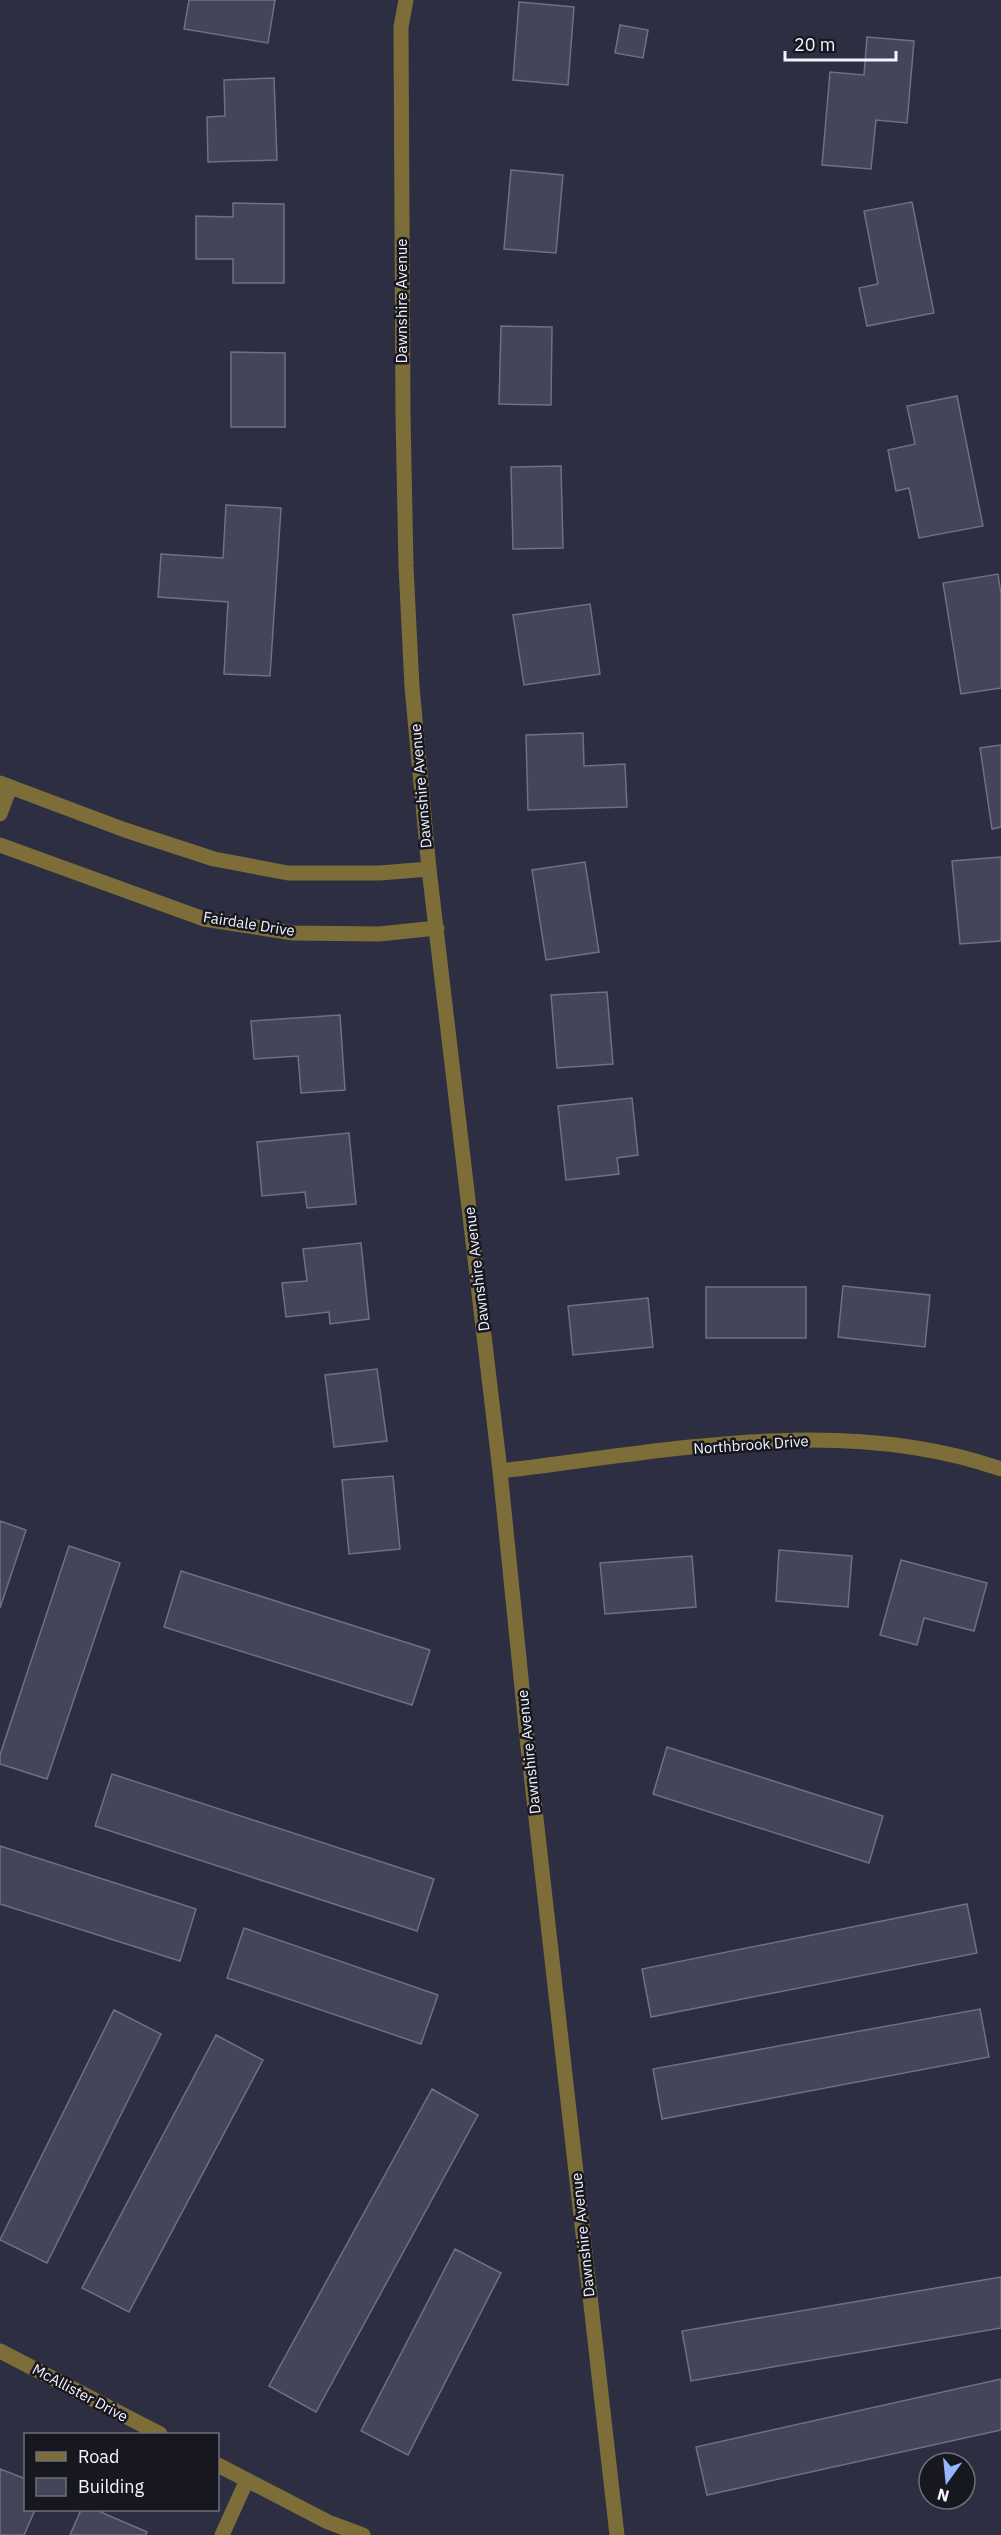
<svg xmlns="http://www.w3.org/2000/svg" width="1001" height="2535" viewBox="0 0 1001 2535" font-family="'IBM Plex Sans',sans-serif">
  <rect width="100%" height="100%" fill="#2d2e41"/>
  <path fill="#44455a" stroke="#6e7086" stroke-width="1.5" d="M189 0H275L268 43 184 29Z
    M519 2 574 7 568 85 513 80Z
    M620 25 648 30 643 58 615 53Z
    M867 37 914 41 907 123 876 120 871 169 822 165 830 72 864 75Z
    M274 78 277 160 208 162 207 117 225 116 224 80Z
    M511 170 563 175 556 253 504 249Z
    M912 202 934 313 867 326 859 288 878 284 864 211Z
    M233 203 284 204V283H233V259H196V216L233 217Z
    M501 326 552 327 551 405 499 404Z
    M231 352 285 353V427H231Z
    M957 396 983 526 919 538 909 488 896 491 888 450 915 444 907 406Z
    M561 466 563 548 513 549 511 467Z
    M226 505 281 508 270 676 224 674 228 602 158 597 161 554 223 558Z
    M998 574 1001 594V688L961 694 943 583Z
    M590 604 600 674 524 685 513 615Z
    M583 733 584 766 625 764 627 807 528 810 526 735Z
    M1001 745V827L992 829 980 748Z
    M1001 857V941L960 944 952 861Z
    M585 862 599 952 546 960 532 870Z
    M607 992 613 1064 557 1068 551 995Z
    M340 1015 345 1090 301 1093 298 1056 254 1059 251 1021Z
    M632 1098 638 1155 617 1158 619 1174 566 1180 558 1106Z
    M349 1133 356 1204 307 1208 305 1192 262 1196 257 1142Z
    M361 1243 369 1319 330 1324 329 1312 286 1317 282 1283 307 1281 303 1249Z
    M843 1286 930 1295 925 1347 838 1337Z
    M706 1287H806V1338H706Z
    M648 1298 653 1347 573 1355 568 1306Z
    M377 1369 387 1441 334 1447 325 1375Z
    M393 1476 400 1549 349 1554 342 1480Z
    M0 1521 26 1530 0 1608Z
    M69 1546 120 1563 47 1779 0 1764V1755Z
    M779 1550 852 1556 848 1607 776 1601Z
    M692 1556 696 1607 605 1614 600 1563Z
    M901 1560 987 1583 974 1631 924 1618 917 1645 880 1635Z
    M181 1571 430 1650 412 1705 164 1627Z
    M667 1747 883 1816 869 1863 653 1794Z
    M112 1774 434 1879 417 1931 95 1826Z
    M0 1846 196 1909 180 1961 0 1904Z
    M967 1904 977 1953 651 2017 642 1969Z
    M244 1928 438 1995 421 2044 227 1978Z
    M980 2009 989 2057 662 2119 653 2069Z
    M114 2010 161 2034 47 2263 0 2240Z
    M216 2035 263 2060 129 2312 82 2288Z
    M432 2089 478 2115 316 2412 269 2386Z
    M455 2249 501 2273 408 2455 361 2431Z
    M1001 2277V2328L691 2381 682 2331Z
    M1001 2379V2430L707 2495 696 2447Z
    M0 2469 26 2479V2510H35L24 2535H0Z
    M81 2510H96L147 2532 146 2535H70Z"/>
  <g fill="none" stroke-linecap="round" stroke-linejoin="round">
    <path stroke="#7d6e39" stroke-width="15" d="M222 2535 247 2480"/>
    <path stroke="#7d6e39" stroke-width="15" d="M406 0 401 27 403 415 406 566 412 687 429 869 500 1471 528 1747 617 2535
      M0 783 125 830 214 859 288 873H380L429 869
      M0 814 10 787
      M0 845 204 919 293 933 379 934 437 928
      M500 1471C664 1452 840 1413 1001 1469
      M0 2351 160 2434
      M218 2465 328 2522 363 2535"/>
  </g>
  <g text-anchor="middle" stroke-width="5" stroke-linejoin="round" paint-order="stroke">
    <g font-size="15" fill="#f3f4fe" stroke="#171720">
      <text transform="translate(402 301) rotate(-90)" y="5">Dawnshire Avenue</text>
      <text transform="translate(421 786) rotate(-95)" y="5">Dawnshire Avenue</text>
      <text transform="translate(249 924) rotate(9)" y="5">Fairdale Drive</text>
      <text transform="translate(477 1269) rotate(-97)" y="5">Dawnshire Avenue</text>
      <text transform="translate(751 1445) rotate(-4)" y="5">Northbrook Drive</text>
      <text transform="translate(529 1752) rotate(-96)" y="5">Dawnshire Avenue</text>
      <text transform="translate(583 2235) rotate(-96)" y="5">Dawnshire Avenue</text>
      <text transform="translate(80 2393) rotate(28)" y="5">McAllister Drive</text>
    </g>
  </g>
  <rect x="24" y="2433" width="195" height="78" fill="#171720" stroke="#6f6f79" stroke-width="1.5"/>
  <rect x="36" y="2452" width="30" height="9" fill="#7d6e39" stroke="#6f6f79" stroke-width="1.5"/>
  <text x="78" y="2463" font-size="18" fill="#f3f4fe">Road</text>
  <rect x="36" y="2478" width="30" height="18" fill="#44455a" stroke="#6f6f79" stroke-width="1.5"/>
  <text x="78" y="2493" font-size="18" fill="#f3f4fe">Building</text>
  <g transform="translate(947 2481) rotate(195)"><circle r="28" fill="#171720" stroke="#6f6f79" stroke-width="1.5"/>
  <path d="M0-4.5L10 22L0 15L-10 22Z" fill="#95b7fd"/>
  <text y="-9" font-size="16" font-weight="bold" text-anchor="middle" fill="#f3f4fe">N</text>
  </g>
  <path d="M785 51v9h111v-9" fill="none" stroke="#f3f4fe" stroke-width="3"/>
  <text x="794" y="51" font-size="18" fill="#f3f4fe" stroke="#171720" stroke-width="4.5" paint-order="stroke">20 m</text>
</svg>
